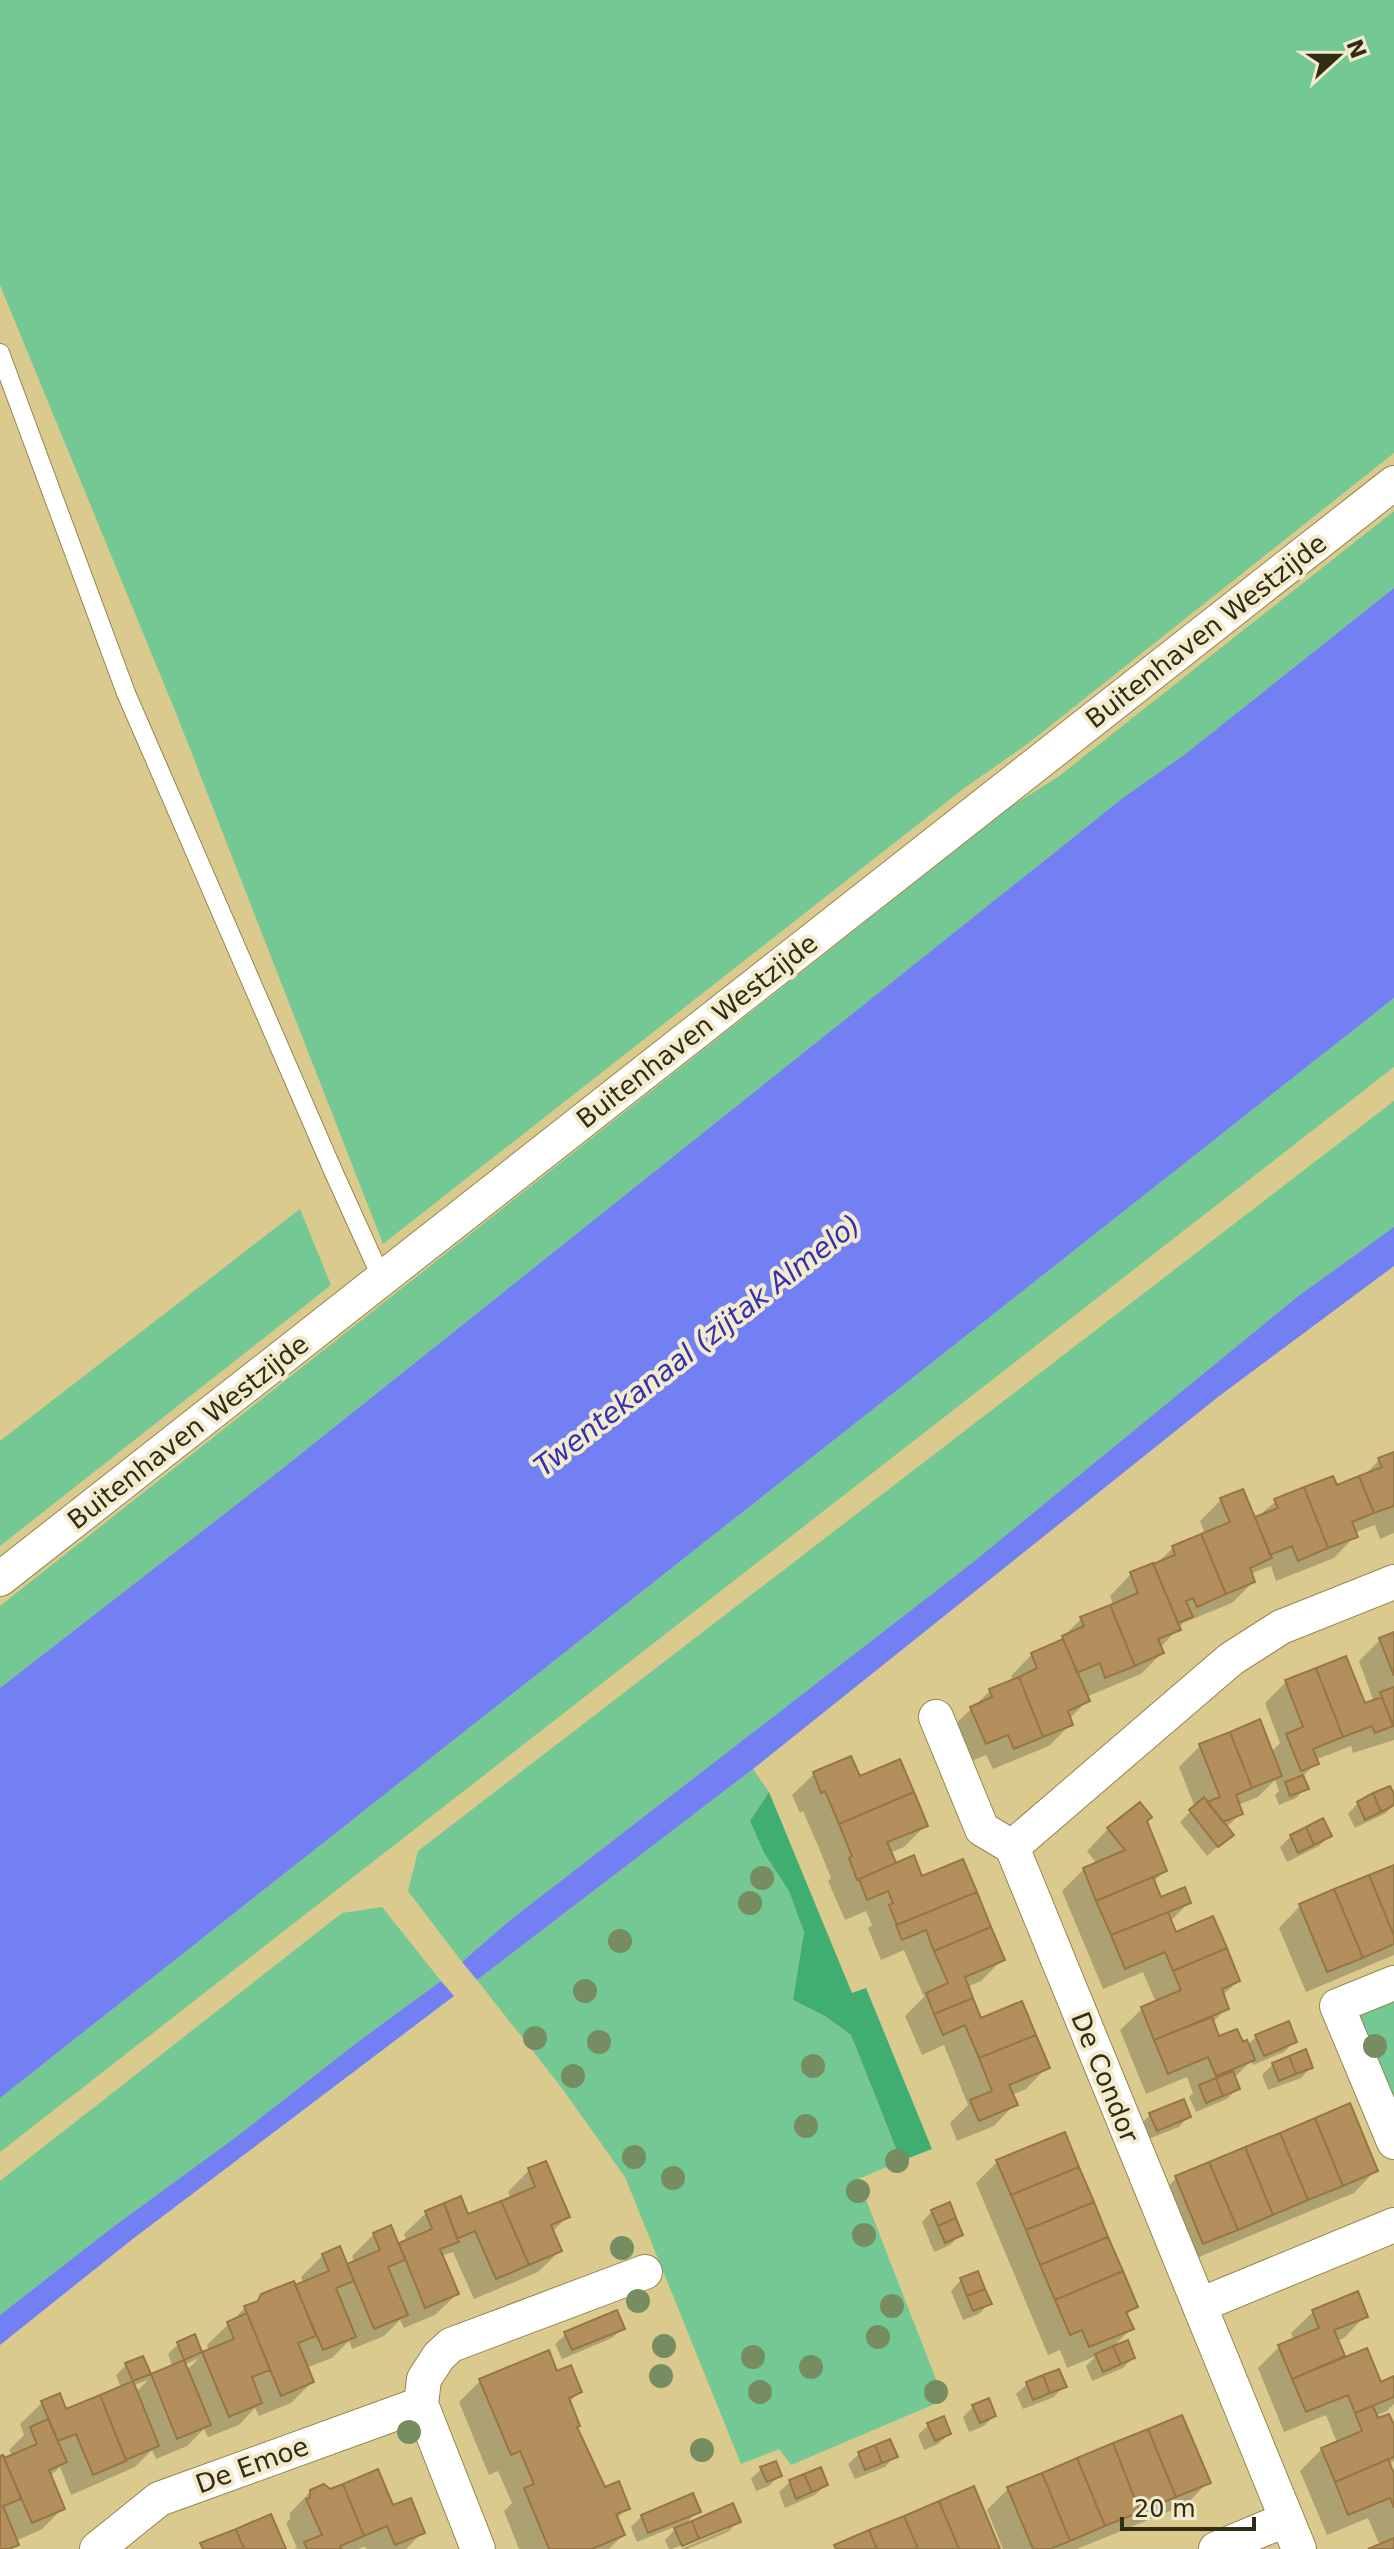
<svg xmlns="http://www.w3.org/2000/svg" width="1394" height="2549" viewBox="0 0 1394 2549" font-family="'DejaVu Sans',sans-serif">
  <rect width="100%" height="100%" fill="#daca8e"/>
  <path fill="#74c893" d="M0 0H1394V453L1026 745 963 789 383 1244 178 718 0 285Z
    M1394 511V588L1184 755 1124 797 268 1480 0 1688V1606L1013 805 1058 777Z
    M1394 998V1067L0 2152V2098Z
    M1394 1101V1227L1297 1297 972 1563 509 1921 462 1962 408 1891 418 1851Z
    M300 1209 331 1285 0 1546V1441Z
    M753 1769 769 1792 750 1821 764 1853 789 1891 804 1932 793 2000 825 2016 851 2035 901 2161 858 2179 944 2400 791 2465 779 2449 741 2464 625 2177 561 2087 477 1980Z
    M382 1907 441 1981 359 2041 236 2137 113 2227 0 2315V2181L342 1913Z
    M1394 1996V2109L1353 2013Z"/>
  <path fill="#41ae71" d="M769 1792 852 1993 866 1988 932 2149 901 2161 851 2035 825 2016 793 2000 804 1932 789 1891 764 1853 750 1821Z"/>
  <path fill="#7280f3" d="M1394 588V998L0 2098V1688L268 1480 1124 797 1184 755Z
    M1394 1227V1266L1218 1397 753 1769 477 1980 462 1962 509 1921 972 1563 1297 1297Z
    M441 1981 454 1996 134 2238 0 2345V2315L113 2227 236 2137 359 2041Z"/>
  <path fill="#0003" fill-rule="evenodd" d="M1394 1454V1533L1380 1539 1375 1525 1354 1533 1355 1536 1334 1558 1276 1581 1271 1566 1255 1572 1251 1576 1253 1582 1232 1603 1183 1623 1160 1648 1162 1653 1141 1674 1086 1697 1087 1701 1069 1719 1071 1724 1049 1746 993 1769 986 1755 964 1764 949 1730 990 1691 1013 1681 1011 1676 1032 1654 1055 1645 1081 1619 1114 1606 1110 1596 1131 1574 1156 1564 1173 1548 1205 1534 1200 1521 1221 1500 1254 1520 1276 1501 1336 1488 1362 1478 1379 1460Z
    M1394 1634V1740L1353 1753 1351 1746 1315 1760 1316 1763 1302 1777 1306 1788 1296 1798 1279 1805 1275 1795 1279 1791 1275 1780 1258 1797 1238 1805 1241 1813 1226 1828 1231 1835 1207 1856 1180 1822 1195 1807 1179 1767 1200 1746 1271 1752 1280 1743 1265 1703 1286 1682 1363 1706 1374 1702 1359 1661 1380 1640Z
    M814 1774 858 1779 926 1825 904 1847 890 1853 895 1865 921 1879 1002 1960 981 1981 967 1987 980 2021 1047 2067 1026 2089 1011 2095 1015 2104 994 2126 957 2141 950 2123 968 2105 944 2045 922 2055 905 2016 924 1997 904 1950 881 1960 868 1928 872 1925 866 1911 845 1920 828 1881 831 1878 818 1846 803 1811 800 1813 792 1795Z
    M1394 1798V1805L1386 1813 1355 1828 1348 1814 1358 1803Z
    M1145 1822 1165 1871 1153 1882 1160 1900 1189 1902 1170 1922 1175 1934 1238 1981 1222 1996 1227 2008 1212 2023 1218 2039 1247 2045 1256 2037 1295 2041 1284 2052 1253 2065 1251 2061 1234 2078 1238 2088 1227 2099 1196 2112 1189 2097 1193 2093 1187 2077 1146 2094 1120 2030 1142 2009 1156 2003 1143 1972 1103 1989 1062 1891 1084 1869 1097 1864 1087 1851 1108 1829Z
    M1291 1836H1329L1319 1846 1287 1862 1280 1847Z
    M1394 1867V1955L1306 1992 1279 1928 1300 1906Z
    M1273 2064 1311 2067 1301 2078 1268 2090 1262 2075Z
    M1150 2115 1189 2116 1179 2127 1146 2140 1140 2125Z
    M997 2162 1135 2306 1126 2316 1131 2329 1111 2349 1133 2358 1123 2368 1092 2381 1086 2366 1096 2356 1067 2368 1060 2350 1048 2355 976 2183Z
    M529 2170 567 2217 552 2232 560 2251 538 2272 474 2299 453 2252 441 2256 457 2294 435 2315 404 2328 400 2320 384 2336 352 2349 349 2341 332 2358 306 2368 312 2382 291 2403 259 2416 255 2408 239 2425 208 2437 204 2429 187 2446 156 2459 152 2450 135 2467 71 2495 60 2467 49 2477 63 2508 41 2530 15 2541 17 2544 12 2549H0V2458L3 2461 12 2455 9 2450 24 2435 20 2424 42 2403 65 2412 121 2388 116 2375 126 2365 142 2358 150 2376 173 2367 168 2354 178 2344 194 2337 201 2355 209 2352 207 2345 245 2308 254 2304 262 2296 304 2284 301 2277 323 2255 346 2267 355 2263 352 2256 374 2234 398 2245 407 2242 404 2234 426 2213 467 2217 511 2199 508 2192ZM199 2358 186 2371 184 2365ZM148 2380 135 2393 132 2386Z
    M1375 2171 1354 2193 1182 2264 1155 2200 1176 2178Z
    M932 2211 961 2234 950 2245 934 2252 922 2222Z
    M961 2280 989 2303 979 2314 963 2320 951 2291Z
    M1313 2312 1365 2316 1344 2338 1337 2341 1345 2360 1380 2384 1394 2378V2404L1387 2411 1375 2416 1394 2430V2461L1388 2466 1394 2480V2549H1373L1380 2546 1368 2518 1327 2535 1300 2471 1322 2449 1337 2443 1326 2415 1284 2432 1258 2368 1279 2347 1294 2341 1291 2333Z
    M622 2328 612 2338 562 2359 555 2344 566 2334Z
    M480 2381 580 2392 568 2403 591 2463 604 2490 628 2508 616 2519 623 2535 609 2549H519L504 2511 512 2503 498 2471 489 2475 459 2402Z
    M1027 2384 1064 2386 1054 2397 1023 2409 1016 2394Z
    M974 2406 994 2416 984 2426 969 2432 963 2417Z
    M928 2425 949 2434 938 2444 924 2450 918 2435Z
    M859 2454 895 2456 885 2467 855 2479 848 2464Z
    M761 2469 779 2476 769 2486 756 2491 751 2479Z
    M790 2482 826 2485 815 2495 785 2508 779 2492Z
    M1208 2482 1187 2504 1077 2549H1003L987 2510 1008 2489Z
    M311 2491H330L392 2508 423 2532 406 2549H366L365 2546 359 2549H294L297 2548 286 2523 290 2519V2513Z
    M698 2511 684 2526 738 2521 728 2532 687 2549H681L728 2529V2525L672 2549H669L665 2540 679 2525 637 2542 631 2527 642 2516Z"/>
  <path fill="#b38f5d" stroke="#987643" stroke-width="2" d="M1394 1452V1506L1374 1513 1359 1476 1382 1467 1378 1458Z
    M1333 1476 1337 1485 1359 1476 1374 1513 1352 1522 1358 1537 1328 1548 1304 1487Z
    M1304 1487 1328 1548 1298 1561 1292 1546 1270 1555 1255 1517 1278 1508 1274 1499Z
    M1243 1489 1272 1558 1250 1568 1255 1582 1226 1594 1201 1534 1230 1522 1220 1498Z
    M1201 1534 1226 1594 1197 1607 1193 1598 1186 1601 1193 1617 1178 1623 1153 1564 1175 1555 1172 1546Z
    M1153 1563 1181 1630 1158 1639 1164 1653 1135 1666 1110 1605 1138 1593 1130 1572Z
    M1110 1605 1135 1666 1105 1678 1100 1663 1077 1673 1062 1636 1084 1626 1080 1617Z
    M1394 1632V1676L1379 1638Z
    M1063 1639 1090 1701 1068 1711 1073 1725 1043 1737 1019 1677 1037 1668 1031 1653Z
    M1346 1656 1365 1703 1382 1697 1393 1726 1375 1733 1372 1726 1343 1737 1316 1668Z
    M1316 1668 1343 1737 1313 1749 1319 1764 1301 1771 1286 1734 1303 1727 1285 1680Z
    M1019 1677 1043 1737 1014 1749 1008 1735 986 1744 970 1707 992 1697 989 1689Z
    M1394 1687V1727L1380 1692Z
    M1260 1719 1282 1776 1252 1788 1230 1732Z
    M1230 1732 1252 1788 1236 1795 1243 1814 1223 1822 1207 1802 1220 1797 1199 1744Z
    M851 1756 860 1776 900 1759 914 1792 839 1824 825 1791 821 1793 813 1772Z
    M1303 1775 1309 1789 1290 1796 1285 1782Z
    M1390 1786 1394 1794V1805L1381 1812 1373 1793Z
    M914 1792 928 1826 887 1842 896 1863 857 1880 849 1858 852 1856 839 1824Z
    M1373 1793 1381 1812 1365 1820 1357 1802Z
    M1204 1797 1234 1835 1218 1847 1189 1810Z
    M1140 1802 1152 1817 1147 1821 1167 1871 1096 1901 1083 1868 1125 1850 1107 1828Z
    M1323 1818 1332 1836 1314 1845 1306 1827Z
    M1306 1827 1314 1845 1298 1853 1290 1835Z
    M914 1855 922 1876 963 1859 977 1892 897 1925 889 1905 893 1903 888 1891 867 1900 859 1879Z
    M1394 1865V1936L1369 1875Z
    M1369 1875 1394 1936V1944L1363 1958 1334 1889Z
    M1153 1877 1161 1897 1185 1887 1191 1903 1111 1935 1096 1901Z
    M1334 1889 1363 1958 1327 1972 1299 1904Z
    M977 1892 991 1927 934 1951 926 1930 902 1940 896 1925Z
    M1168 1912 1176 1932 1213 1916 1227 1948 1173 1971 1165 1952 1125 1969 1111 1935Z
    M991 1927 1005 1960 965 1977 973 1998 934 2014 926 1993 948 1983 934 1951Z
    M1227 1948 1240 1981 1222 1989 1229 2009 1154 2040 1141 2007 1181 1990 1173 1971Z
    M973 1998 981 2018 1022 2001 1036 2035 979 2058 965 2025 943 2035 934 2014Z
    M1212 2017 1219 2036 1237 2029 1243 2042 1247 2040 1255 2060 1216 2076 1208 2057 1168 2074 1154 2040Z
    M1289 2021 1297 2042 1264 2056 1255 2035Z
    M1036 2035 1050 2068 1009 2085 1018 2105 979 2121 970 2100 992 2091 979 2058Z
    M1306 2049 1313 2068 1296 2074 1289 2056Z
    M1289 2056 1296 2074 1279 2081 1272 2063Z
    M1233 2071 1240 2089 1223 2096 1216 2078Z
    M1216 2078 1223 2096 1206 2103 1199 2085Z
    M1184 2099 1191 2117 1157 2131 1149 2113Z
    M1350 2103 1378 2171 1343 2186 1315 2118Z
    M1315 2118 1343 2186 1308 2200 1280 2133Z
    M1065 2132 1079 2167 1011 2195 996 2160Z
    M1280 2133 1308 2200 1273 2215 1245 2147Z
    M1245 2147 1273 2215 1238 2230 1209 2162Z
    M546 2161 570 2217 551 2225 562 2251 529 2265 501 2201 535 2187 528 2168Z
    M1209 2162 1238 2230 1203 2244 1175 2176Z
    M1079 2167 1094 2202 1026 2230 1011 2195Z
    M461 2196 468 2214 501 2201 529 2265 496 2279 475 2231 457 2239 444 2203Z
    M950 2202 956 2218 938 2226 931 2210Z
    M1094 2202 1108 2237 1040 2265 1026 2230Z
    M444 2203 459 2242 440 2249 459 2294 425 2308 399 2243 432 2229 425 2211Z
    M956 2218 963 2235 945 2243 938 2226Z
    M391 2225 405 2260 388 2267 408 2315 374 2329 347 2264 380 2250 373 2233Z
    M1108 2237 1123 2271 1055 2300 1040 2265Z
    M340 2246 354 2281 336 2288 356 2337 323 2350 295 2285 329 2271 322 2254Z
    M978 2271 985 2289 967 2296 960 2278Z
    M1123 2271 1138 2307 1126 2312 1134 2329 1089 2347 1082 2330 1070 2335 1055 2300Z
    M294 2281 316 2336 298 2343 314 2382 281 2396 244 2306 258 2301 261 2294Z
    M985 2289 992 2304 973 2311 967 2296Z
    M1358 2291 1368 2317 1334 2330 1345 2356 1292 2379 1278 2345 1319 2328 1312 2310Z
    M617 2310 625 2329 572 2350 564 2332Z
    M247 2313 270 2370 252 2377 262 2403 229 2417 202 2352 234 2339 227 2322Z
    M195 2334 202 2352 184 2360 177 2342Z
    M1128 2340 1135 2358 1121 2364 1113 2346Z
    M1113 2346 1121 2364 1103 2372 1095 2354Z
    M1367 2348 1381 2382 1394 2376V2397L1355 2413 1348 2395 1306 2412 1292 2379Z
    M549 2350 557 2371 571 2365 582 2392 569 2398 580 2426 577 2427 605 2487 619 2481 630 2509 616 2514 625 2535 592 2549H549L524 2488 534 2484 520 2451 511 2455 479 2379Z
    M143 2356 151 2374 133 2381 125 2363Z
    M184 2360 211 2425 177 2439 151 2374Z
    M1059 2369 1067 2387 1050 2393 1043 2375Z
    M1043 2375 1050 2393 1033 2400 1026 2382Z
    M133 2381 159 2446 126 2460 100 2395Z
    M60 2393 66 2409 100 2395 126 2461 93 2475 76 2434 58 2441 41 2401Z
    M989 2398 996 2416 980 2423 972 2405Z
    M1373 2406 1378 2418 1389 2414 1394 2425V2457L1335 2482 1321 2448 1362 2431 1355 2413Z
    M1182 2415 1211 2483 1176 2497 1148 2429Z
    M944 2416 951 2434 935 2441 927 2423Z
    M48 2419 67 2462 49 2470 65 2509 32 2523 4 2458 37 2444 30 2427Z
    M1148 2429 1176 2497 1140 2512 1113 2443Z
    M890 2439 898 2457 882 2463 875 2445Z
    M1113 2443 1140 2512 1105 2526 1077 2458Z
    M875 2445 882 2463 865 2470 858 2452Z
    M3 2455 21 2499 3 2506 19 2545 9 2549H0V2456Z
    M1077 2458 1105 2526 1070 2541 1042 2473Z
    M1388 2459 1394 2474V2508L1390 2498 1348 2515 1335 2482Z
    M776 2461 782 2476 767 2482 760 2467Z
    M821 2467 828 2485 812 2492 804 2474Z
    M378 2469 393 2505 411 2498 425 2533 395 2545 387 2526 364 2536 343 2484Z
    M1042 2473 1070 2541 1050 2549H1033L1007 2487Z
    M804 2474 812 2492 796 2499 789 2480Z
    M324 2484 330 2489 343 2484 364 2536 340 2546 342 2549H307L304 2542 322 2535 306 2499 310 2498V2490Z
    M974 2486 1000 2549H959L939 2501Z
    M693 2493 701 2512 648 2533 641 2515Z
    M939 2501 959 2549H918L904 2516Z
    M733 2503 741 2522 699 2539 692 2521Z
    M271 2514 286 2549H244L236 2529Z
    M904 2516 918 2549H877L869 2530Z
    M692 2521 699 2539 682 2546 674 2528Z
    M236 2529 244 2549H203L200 2543Z
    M869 2530 877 2549H836L834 2545Z
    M1394 2538V2549H1368Z"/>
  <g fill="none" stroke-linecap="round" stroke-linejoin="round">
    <defs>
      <path id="service" d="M0 353 126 693 334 1173 382 1279"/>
      <path id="minor" d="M0 1579 1394 483
        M936 1717 982 1829 1012 1847 1299 2549
        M1012 1847 1231 1659 1281 1627 1394 1582
        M1394 1983 1337 2006 1394 2142
        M1200 2305 1394 2225
        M97 2549 159 2499 421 2404
        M478 2549 421 2404 424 2379 439 2356 451 2345 645 2272
        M1216 2549 1287 2519"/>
    </defs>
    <use href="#service" stroke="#95864c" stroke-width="20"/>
    <use href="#minor" stroke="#95864c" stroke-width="36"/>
    <use href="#service" stroke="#fff" stroke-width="18"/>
    <use href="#minor" stroke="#fff" stroke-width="34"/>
  </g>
  <g fill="#758d60">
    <circle cx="762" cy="1878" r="12"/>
    <circle cx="750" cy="1903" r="12"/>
    <circle cx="620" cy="1941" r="12"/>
    <circle cx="585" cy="1991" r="12"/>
    <circle cx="535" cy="2038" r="12"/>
    <circle cx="599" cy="2042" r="12"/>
    <circle cx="1375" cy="2046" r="12"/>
    <circle cx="813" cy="2066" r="12"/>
    <circle cx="573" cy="2076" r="12"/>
    <circle cx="806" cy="2126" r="12"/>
    <circle cx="634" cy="2157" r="12"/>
    <circle cx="897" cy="2161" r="12"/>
    <circle cx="673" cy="2178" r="12"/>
    <circle cx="858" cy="2191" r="12"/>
    <circle cx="864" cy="2235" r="12"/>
    <circle cx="622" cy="2248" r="12"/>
    <circle cx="638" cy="2301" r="12"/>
    <circle cx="892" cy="2306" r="12"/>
    <circle cx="878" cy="2337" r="12"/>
    <circle cx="664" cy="2346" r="12"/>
    <circle cx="753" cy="2357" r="12"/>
    <circle cx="811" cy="2367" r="12"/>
    <circle cx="661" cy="2376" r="12"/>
    <circle cx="760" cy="2392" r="12"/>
    <circle cx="936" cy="2392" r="12"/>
    <circle cx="409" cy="2432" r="12"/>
    <circle cx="702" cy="2450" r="12"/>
  </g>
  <g text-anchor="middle" stroke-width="8" stroke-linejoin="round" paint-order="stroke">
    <g font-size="26" fill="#322c14" stroke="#f2ebcd">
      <text transform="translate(1206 631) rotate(-38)" y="9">Buitenhaven Westzijde</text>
      <text transform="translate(697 1031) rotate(-38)" y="9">Buitenhaven Westzijde</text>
      <text transform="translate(188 1432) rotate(-38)" y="9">Buitenhaven Westzijde</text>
      <text transform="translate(1105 2077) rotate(68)" y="9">De Condor</text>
      <text transform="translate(252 2465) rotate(-20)" y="9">De Emoe</text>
    </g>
    <g font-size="28" font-style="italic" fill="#352fb4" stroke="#f2ebcd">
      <text transform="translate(697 1345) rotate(-38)" y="10">Twentekanaal (zijtak Almelo)</text>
    </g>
  </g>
  <g transform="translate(1338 56) rotate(69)" stroke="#f2ebcd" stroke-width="6" paint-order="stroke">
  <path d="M0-6L14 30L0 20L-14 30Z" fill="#322c14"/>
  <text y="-12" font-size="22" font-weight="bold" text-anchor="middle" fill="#322c14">N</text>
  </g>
  <path d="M1122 2517v12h132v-12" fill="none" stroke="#322c14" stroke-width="4"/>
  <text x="1134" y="2517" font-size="24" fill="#322c14" stroke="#f2ebcd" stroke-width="6" paint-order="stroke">20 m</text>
</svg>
